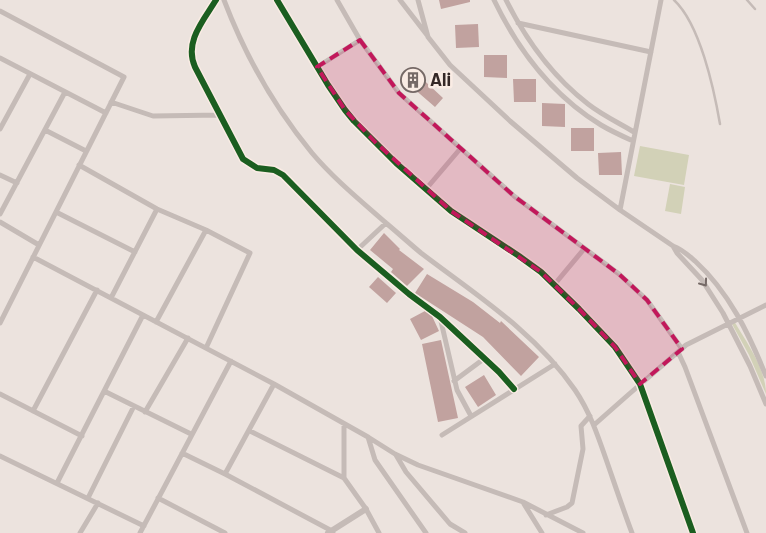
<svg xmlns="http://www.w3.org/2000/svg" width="766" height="533" viewBox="0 0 766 533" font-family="Barlow,sans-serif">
  <rect width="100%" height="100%" fill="#ece3de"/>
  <path fill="#d2d1b7" d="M640 146 689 155 684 185 634 176Z
    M670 184 685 187 681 214 665 211Z
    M734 321C747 343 766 369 766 394L749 355 732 324Z"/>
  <path fill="#c1a29f" d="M439 0H470V2L441 9Z
    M478 24 479 47 456 48 455 25Z
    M484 55H507V78L484 77Z
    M414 71 443 98 435 107 405 81Z
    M513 79H536V102H514Z
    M542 103 565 104V127L542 126Z
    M571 128H594V151H571Z
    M621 152 622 175H599L598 153Z
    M384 233 400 249 399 250 424 269 407 286 391 272 393 269 370 250Z
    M427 274 473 302 500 323 501 321 539 357 521 376 483 337 415 293Z
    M378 277 396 293 387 303 369 287Z
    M425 311 432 316 439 331 421 340 410 319Z
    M441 340 458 418 438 422 422 344Z
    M484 375 496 395 478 407 465 387Z"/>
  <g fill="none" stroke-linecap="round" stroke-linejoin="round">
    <path stroke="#c5bbb7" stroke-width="2.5" d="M674 0C700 24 714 89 720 124
      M747 0 755 9"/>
    <path stroke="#c5bbb7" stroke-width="5" d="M216 0C203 21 184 42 195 67L243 159 257 168 274 170 283 175 357 250 409 294 440 317 499 372 514 389
      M224 0C245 55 275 108 312 153 334 179 361 201 386 223 398 233 409 243 421 253 475 294 535 332 575 390 590 412 598 436 607 462 615 485 623 509 632 533
      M277 0 328 85 345 110 354 121 396 163 451 211 519 256 541 272 579 309 615 347 640 384 693 533
      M337 0 360 40 399 93 514 196 619 274 647 300 682 349
      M400 0 427 35
      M418 0 428 37 450 65 510 121 577 178 620 210 673 246C682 249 688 255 695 261 729 292 749 334 766 376
      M494 0C519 52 552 95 601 125 611 131 622 136 633 141
      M506 0C526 40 553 77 588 104 602 115 619 123 634 132
      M0 11 124 77 0 323
      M518 23 651 52
      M0 58 106 113
      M317 67 360 40
      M111 102 153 116 220 115
      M0 129 30 74
      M45 130 86 151
      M79 165 157 209 206 230 250 253 206 348
      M0 175 17 183
      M426 189 460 149
      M620 210 661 0
      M56 212 135 252
      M0 214 65 92
      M0 222 39 245
      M673 246 677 253 702 280 723 313 750 366 766 404
      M357 250 386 223
      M33 257 274 384 368 437 375 460 426 533
      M554 285 584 249
      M111 298 157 209
      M440 317 457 390 471 416
      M156 322 206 230
      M678 352 685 367 747 533
      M454 381 485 358
      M104 391 191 434
      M0 394 82 436
      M33 411 97 290
      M145 412 188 338
      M344 424V478L366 509 379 533
      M594 425 628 395 686 345 766 305
      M250 431 344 478
      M442 435 555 364
      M368 437 395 454 418 465 523 502 583 533
      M182 453 225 474 332 531 333 533
      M396 455 406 472 450 524 465 533
      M0 456 144 526
      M225 474 274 384
      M57 483 143 315
      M88 498 134 406
      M158 498 225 533
      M524 504 542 533
      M546 515 567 507 572 503 583 449 581 426 590 416
      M80 533 98 503
      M140 533 231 361"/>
    <path stroke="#c5bbb7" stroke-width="6" d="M328 533 366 509"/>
    <defs>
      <path id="cycleway" d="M216 0C203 21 184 42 195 67L243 159 257 168 274 170 283 175 357 250 409 294 440 317 499 372 514 389
        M277 0 328 85 345 110 354 121 396 163 451 211 519 256 541 272 579 309 615 347 640 384 693 533"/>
    </defs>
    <use href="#cycleway" stroke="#faece4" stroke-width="9"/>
    <use href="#cycleway" stroke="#1b5e20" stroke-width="6"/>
  </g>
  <defs><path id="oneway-chevron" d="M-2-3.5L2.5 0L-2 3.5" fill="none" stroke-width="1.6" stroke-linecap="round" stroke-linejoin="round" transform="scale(1.25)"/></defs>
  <use stroke="#766a67" href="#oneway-chevron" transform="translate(704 283) rotate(54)"/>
  <path fill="#c2185b" fill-opacity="0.2" stroke="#c2185b" stroke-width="4" stroke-dasharray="10 6" stroke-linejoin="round" d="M360 40 399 93 514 196 619 274 647 300 682 349 640 384 615 347 579 309 541 272 451 211 375 142 345 110 317 67Z"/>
  <defs>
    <symbol id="building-ring" viewBox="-11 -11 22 22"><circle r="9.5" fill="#faece4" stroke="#756966" stroke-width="1.5"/><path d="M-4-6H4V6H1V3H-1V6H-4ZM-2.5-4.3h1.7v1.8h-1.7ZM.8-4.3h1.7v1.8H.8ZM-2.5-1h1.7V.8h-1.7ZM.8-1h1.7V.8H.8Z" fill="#756966"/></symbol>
  </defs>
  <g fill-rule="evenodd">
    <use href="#building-ring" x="399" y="66" width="28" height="28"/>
  </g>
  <g text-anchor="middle" stroke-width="5" stroke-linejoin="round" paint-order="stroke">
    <g font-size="18" font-weight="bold" fill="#352826" stroke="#faece4" text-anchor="start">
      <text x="430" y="86">Ali</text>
    </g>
  </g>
</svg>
